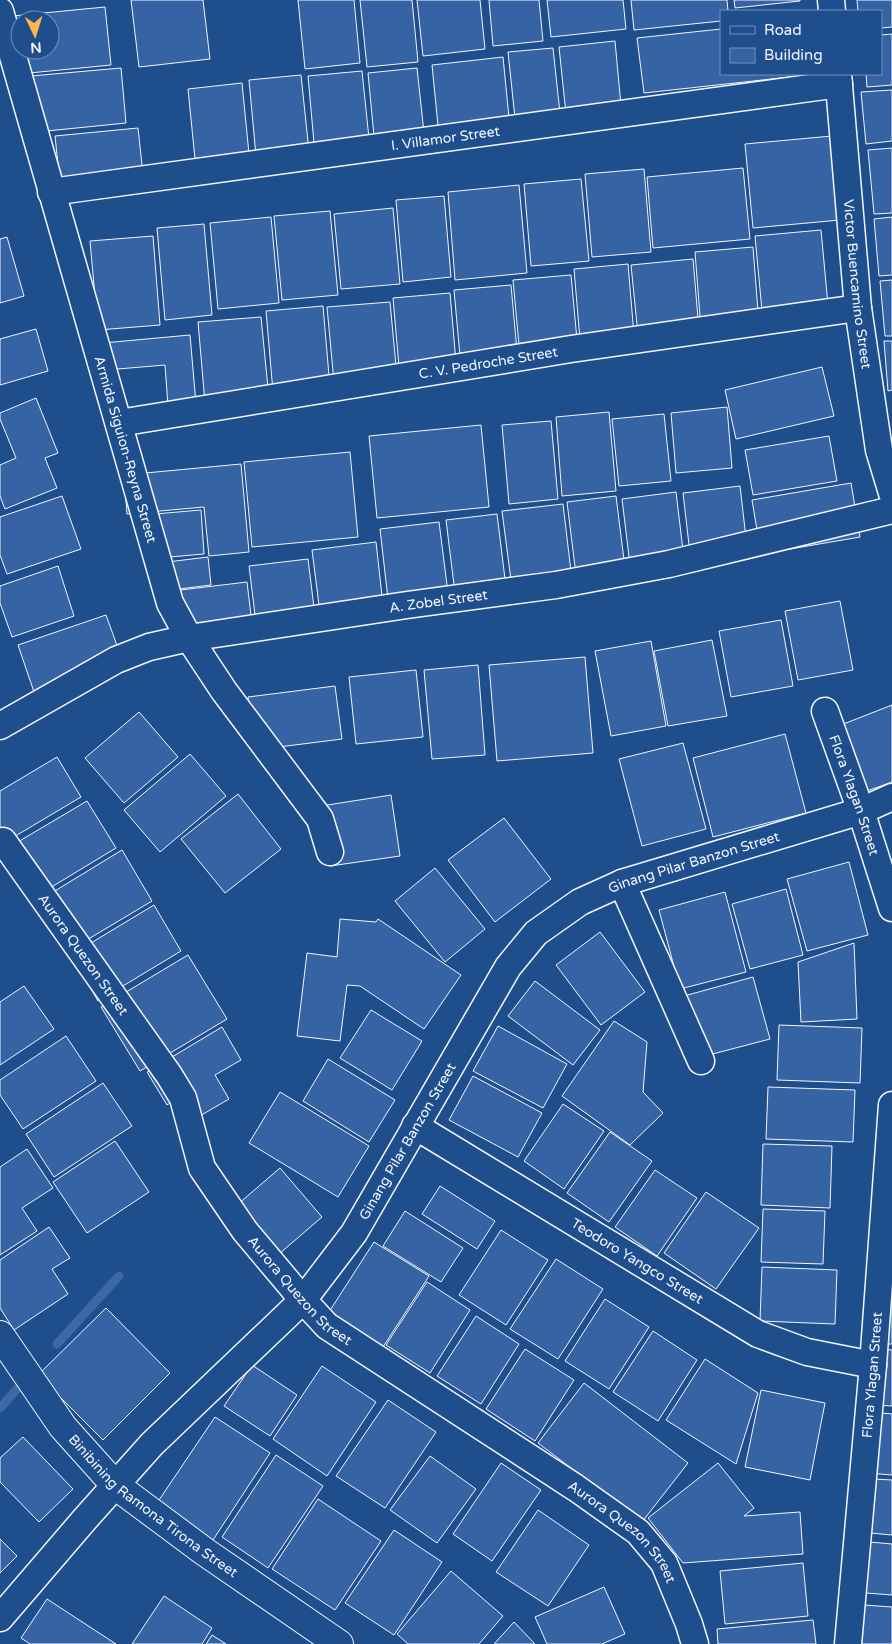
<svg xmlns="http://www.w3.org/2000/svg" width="892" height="1644" viewBox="0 0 892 1644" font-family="'Varela Round',sans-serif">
  <rect width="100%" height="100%" fill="#1f4e8c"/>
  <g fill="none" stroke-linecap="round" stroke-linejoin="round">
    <path stroke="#3b69a3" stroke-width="9" d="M57 1344 119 1276
      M0 1408 18 1388"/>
  </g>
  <path fill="#3563a3" stroke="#f2f6ff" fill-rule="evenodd" d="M131 0H203L210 59 139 67Z
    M298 0H354L360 63 305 69Z
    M360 0H412L418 62 367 67Z
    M417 0H480L485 49 423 56Z
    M489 0H539L543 41 493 46Z
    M547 0H623L626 29 551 37Z
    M631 0H727L728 11H721V21L634 30Z
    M734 0H800V1L735 8Z
    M857 0H892V27L881 28V11H858Z
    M105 7 111 65 19 74 13 16ZM20 20H50V50H20Z
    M721 29V74H799V76L644 93 637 38Z
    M892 34V85L867 87 866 74H881V35Z
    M615 41 623 127 568 133 559 47Z
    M553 48 562 132 517 137 508 52Z
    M503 57 511 138 440 146 432 65Z
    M121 68 126 123 37 132 31 76Z
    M417 68 425 142 375 147 368 73Z
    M362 71 370 148 315 154 308 76Z
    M301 75 309 151 256 156 249 80Z
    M242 83 250 164 196 169 188 89Z
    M892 90V141L866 144 861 92Z
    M138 128 143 174 60 183 55 136Z
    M832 136 840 220 753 228 745 144Z
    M892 148V213L874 214 868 150Z
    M743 168 750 239 653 248 647 177Z
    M644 169 651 252 592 257 585 174Z
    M581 179 589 261 531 266 524 184Z
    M519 185 527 273 455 280 448 192Z
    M444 196 451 277 403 282 396 200Z
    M393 208 400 284 341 289 334 214Z
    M330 211 338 295 282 300 274 216Z
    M271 217 279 303 218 309 210 223Z
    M892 217V275L879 276 874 219Z
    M204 224 212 315 165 320 157 228Z
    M821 230 828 305 762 311 755 236Z
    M153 236 160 325 98 330 90 241Z
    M7 237 24 296 0 303V239Z
    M753 247 759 324 701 329 695 252Z
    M693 259 699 330 638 335 631 265Z
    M628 264 634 335 580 340 574 269Z
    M571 275 577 340 519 345 513 280Z
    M892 280V336H885L880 281Z
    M511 285 517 351 460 356 454 290Z
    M450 293 456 362 399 367 393 298Z
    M390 302 398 387 335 393 327 307Z
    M323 306 330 387 273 392 266 311Z
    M261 317 269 398 205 403 198 322Z
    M36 329 48 371 0 385V339Z
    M190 335 196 404 168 406 165 365 106 370 103 343Z
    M884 341H892V390L888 391Z
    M822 367 834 416 736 439 725 390Z
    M36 398 58 453 45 458 57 488 5 509 0 496V465L16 458 0 419V413Z
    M727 407 732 468 676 473 671 413Z
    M609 412 616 491 562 496 556 417Z
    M664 414 671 481 619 486 612 419Z
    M551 421 558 499 509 504 502 425Z
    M481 425 489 507 377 518 369 436Z
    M829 436 837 481 753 495 745 450Z
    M350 452 358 537 252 547 244 462Z
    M241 464 249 552 209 556 204 507 127 514 124 475Z
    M851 483 860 537 761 554 752 500Z
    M740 486 748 555 691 562 683 493Z
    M676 492 685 567 631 573 622 499Z
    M62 496 81 549 7 574 0 555V517Z
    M616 496 626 576 577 583 567 502Z
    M563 504 572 580 512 588 502 511Z
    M201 510 204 554 147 559 143 515Z
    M497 514 506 587 455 593 446 520Z
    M439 522 449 601 389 608 380 529Z
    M376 542 383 605 320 613 312 550Z
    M208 557 211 585 163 591 159 563Z
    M308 559 316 624 257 631 249 566Z
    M58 566 74 616 12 637 0 603V586Z
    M247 582 254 640 172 650 164 592Z
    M840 601 853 670 798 680 785 611Z
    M106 615 123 662 34 692 18 645Z
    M781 620 793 686 731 697 719 631Z
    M712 640 727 716 668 726 654 651Z
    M651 641 666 726 611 736 595 651Z
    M585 657 593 753 497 761 489 665Z
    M478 665 485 755 432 759 424 670Z
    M416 670 423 737 356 744 349 677Z
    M335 686 342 739 255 750 248 697Z
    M892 705V782L867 791 841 725Z
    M139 712 178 757 124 803 85 758Z
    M785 734 806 813 713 837 693 758Z
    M683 743 706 829 642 846 619 759Z
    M190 754 226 796 160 852 124 810Z
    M57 757 81 797 7 841 0 829V791Z
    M238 794 281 849 225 893 181 839Z
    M391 795 400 856 330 866 321 806Z
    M87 801 116 848 35 897 6 849Z
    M504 818 551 879 495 922 448 860Z
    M122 850 152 901 70 950 40 900Z
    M849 862 868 935 807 951 787 879Z
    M435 868 485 929 445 962 395 901Z
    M786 889 803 955 750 969 732 904Z
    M725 892 746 972 680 989 659 910Z
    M154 905 181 951 98 1001 71 955Z
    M340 919 376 922 378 919 461 975 424 1029 360 986 347 985 340 1041 297 1036 307 953 337 957Z
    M600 932 645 992 601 1025 556 965Z
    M854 943 857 1019 801 1022 798 962Z
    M188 955 227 1019 140 1071 101 1007Z
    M753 977 770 1039 701 1057 684 996Z
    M535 981 600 1030 573 1065 508 1016Z
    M24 986 54 1029 0 1065V1002Z
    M371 1010 422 1041 392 1090 340 1058Z
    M614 1021 647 1042 643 1092 663 1113 630 1145 562 1096Z
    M779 1025 862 1028 860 1083 777 1080Z
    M498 1026 567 1064 543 1108 473 1071Z
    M222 1027 241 1060 215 1075 229 1099 193 1120 179 1097 167 1105 147 1072Z
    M66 1036 96 1081 23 1129 0 1095V1080Z
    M328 1059 395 1100 369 1142 303 1101Z
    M473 1076 542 1113 518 1157 449 1120Z
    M103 1083 132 1126 54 1177 26 1134Z
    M768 1087 855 1090 853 1142 766 1139Z
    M280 1092 369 1146 338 1197 249 1143Z
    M563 1104 604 1131 564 1189 524 1161Z
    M610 1132 652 1161 609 1222 567 1193Z
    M115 1141 149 1192 87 1233 53 1182Z
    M763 1144 832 1146 830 1208 761 1205Z
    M27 1149 53 1188 22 1208 37 1231 0 1255V1167Z
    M280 1168 322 1217 279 1254 237 1205Z
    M655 1170 697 1198 657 1256 615 1227Z
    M440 1186 495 1221 477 1249 422 1214Z
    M706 1192 759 1228 716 1289 664 1253Z
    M763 1209 825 1211 823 1264 761 1262Z
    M405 1211 463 1248 441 1282 383 1246Z
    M49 1227 70 1258 52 1269 68 1294 14 1330 0 1308V1260Z
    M501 1230 548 1260 506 1325 459 1295Z
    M374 1242 429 1276 383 1347 329 1312Z
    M556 1259 603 1289 558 1359 510 1329Z
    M762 1267 837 1270 835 1324 760 1321Z
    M427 1282 470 1310 430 1373 386 1345Z
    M891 1294H892V1344H887Z
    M605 1299 649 1327 609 1389 565 1361Z
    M106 1308 170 1373 103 1440 38 1375Z
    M476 1316 519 1344 481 1404 437 1376Z
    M653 1331 697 1360 658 1421 613 1392Z
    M525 1349 574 1380 535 1441 486 1409Z
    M880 1349 892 1350V1406L876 1405Z
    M705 1359 758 1393 736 1464 666 1420Z
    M252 1365 297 1395 270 1436 224 1406Z
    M322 1366 376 1402 327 1476 273 1439Z
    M584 1383 688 1463 642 1522 538 1443Z
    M761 1390 825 1403 810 1480 745 1467Z
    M388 1400 436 1432 385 1508 336 1476Z
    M872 1412 892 1414V1475L868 1473Z
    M215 1417 270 1453 211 1543 155 1506Z
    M23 1437 73 1489 39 1522 0 1482V1458Z
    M276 1455 323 1486 268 1568 222 1537Z
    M430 1456 476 1489 437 1543 390 1510Z
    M501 1463 541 1490 492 1561 453 1534Z
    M718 1463 754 1508 744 1516 800 1512 803 1554 683 1563 648 1518Z
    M874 1479 892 1480V1535L870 1533Z
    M318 1499 381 1541 335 1610 272 1569Z
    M538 1510 589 1545 548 1606 496 1572Z
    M394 1530 442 1562 394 1635 345 1603Z
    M0 1539 17 1556 0 1573Z
    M870 1542 892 1544V1595L866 1593Z
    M803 1563 808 1616 725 1624 720 1571Z
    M451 1571 503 1616 479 1644H408L397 1634Z
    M604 1587 625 1634 602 1644H547L535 1617Z
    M164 1596 212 1628 202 1644H132Z
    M47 1599 116 1644H30L21 1638Z
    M864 1605 892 1607V1644H861Z
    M813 1620 816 1644H718L717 1629Z
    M514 1622 535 1644H494Z
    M212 1635 226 1644H206Z"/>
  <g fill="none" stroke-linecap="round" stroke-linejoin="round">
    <defs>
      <g id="minor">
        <path d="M831 0 832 11"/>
        <path id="s1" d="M0 11 170 603 189 638 224 691 320 819 330 852"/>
        <path id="s2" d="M838 74 858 308 879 450 892 493"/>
        <path id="s3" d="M51 192 839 84"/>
        <path id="s4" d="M119 423 571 349 858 308"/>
        <path id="s5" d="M825 711 861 811 892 908"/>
        <path id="s6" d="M0 726 116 660 149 647 189 638 407 605 556 585 669 564 892 510"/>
        <path id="s7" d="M3 841 169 1075 183 1098 202 1168 245 1231 303 1300 327 1326 576 1488 638 1532 664 1563 689 1624 695 1644"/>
        <path d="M622 883 701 1061"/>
        <path id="s8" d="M415 1126 758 1334 807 1352 873 1365"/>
        <path id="s9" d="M0 1618 85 1519 152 1444 303 1300 354 1233 508 967 536 933 580 902 622 883 861 811 892 797"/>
        <path id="s10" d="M848 1644 873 1365 892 1105"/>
      </g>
      <g id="tertiary">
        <path id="s11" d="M0 1335 63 1427 115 1485 205 1552 339 1644"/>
      </g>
    </defs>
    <use href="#minor" stroke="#f2f6ff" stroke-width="29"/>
    <use href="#tertiary" stroke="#f2f6ff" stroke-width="30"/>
    <use href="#minor" stroke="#1f4e8c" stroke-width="26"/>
    <use href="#tertiary" stroke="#1f4e8c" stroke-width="28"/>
  </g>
  <g text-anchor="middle" stroke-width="4" stroke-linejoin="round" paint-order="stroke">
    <g font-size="14" fill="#f2f6ff" stroke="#1f4e8c">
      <text dy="5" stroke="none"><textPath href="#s3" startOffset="398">I. Villamor Street</textPath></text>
      <text dy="5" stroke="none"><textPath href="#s2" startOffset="211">Victor Buencamino Street</textPath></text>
      <text dy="5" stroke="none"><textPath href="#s4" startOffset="374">C. V. Pedroche Street</textPath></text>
      <text dy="5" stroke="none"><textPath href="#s1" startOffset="456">Armida Siguion-Reyna Street</textPath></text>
      <text dy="5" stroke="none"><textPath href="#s6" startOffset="462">A. Zobel Street</textPath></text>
      <text dy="5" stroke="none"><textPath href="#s5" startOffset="89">Flora Ylagan Street</textPath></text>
      <text dy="5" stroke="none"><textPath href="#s9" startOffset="1050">Ginang Pilar Banzon Street</textPath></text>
      <text dy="5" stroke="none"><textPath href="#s7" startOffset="139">Aurora Quezon Street</textPath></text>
      <text dy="5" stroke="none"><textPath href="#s9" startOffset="630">Ginang Pilar Banzon Street</textPath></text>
      <text dy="5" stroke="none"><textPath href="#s8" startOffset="260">Teodoro Yangco Street</textPath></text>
      <text dy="5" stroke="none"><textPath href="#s7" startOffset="544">Aurora Quezon Street</textPath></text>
      <text dy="5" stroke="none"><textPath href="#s10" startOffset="270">Flora Ylagan Street</textPath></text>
      <text dy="5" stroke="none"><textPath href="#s11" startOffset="232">Binibining Ramona Tirona Street</textPath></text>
      <text dy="5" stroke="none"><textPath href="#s7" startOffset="950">Aurora Quezon Street</textPath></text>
    </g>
  </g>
  <rect x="720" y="10" width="162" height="65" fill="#1f4e8c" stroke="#7391ba"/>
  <rect x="730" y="26" width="25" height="8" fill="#1f4e8c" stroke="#7391ba"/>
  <text x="764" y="35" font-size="15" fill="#f2f6ff">Road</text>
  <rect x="730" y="48" width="25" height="15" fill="#3563a3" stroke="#7391ba"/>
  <text x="764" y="60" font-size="15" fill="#f2f6ff">Building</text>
  <g transform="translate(35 35) rotate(176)"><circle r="24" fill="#1f4e8c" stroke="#7391ba"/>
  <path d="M0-4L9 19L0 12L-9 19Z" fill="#ffb74d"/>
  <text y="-8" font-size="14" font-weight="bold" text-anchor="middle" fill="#f2f6ff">N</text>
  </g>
</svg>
